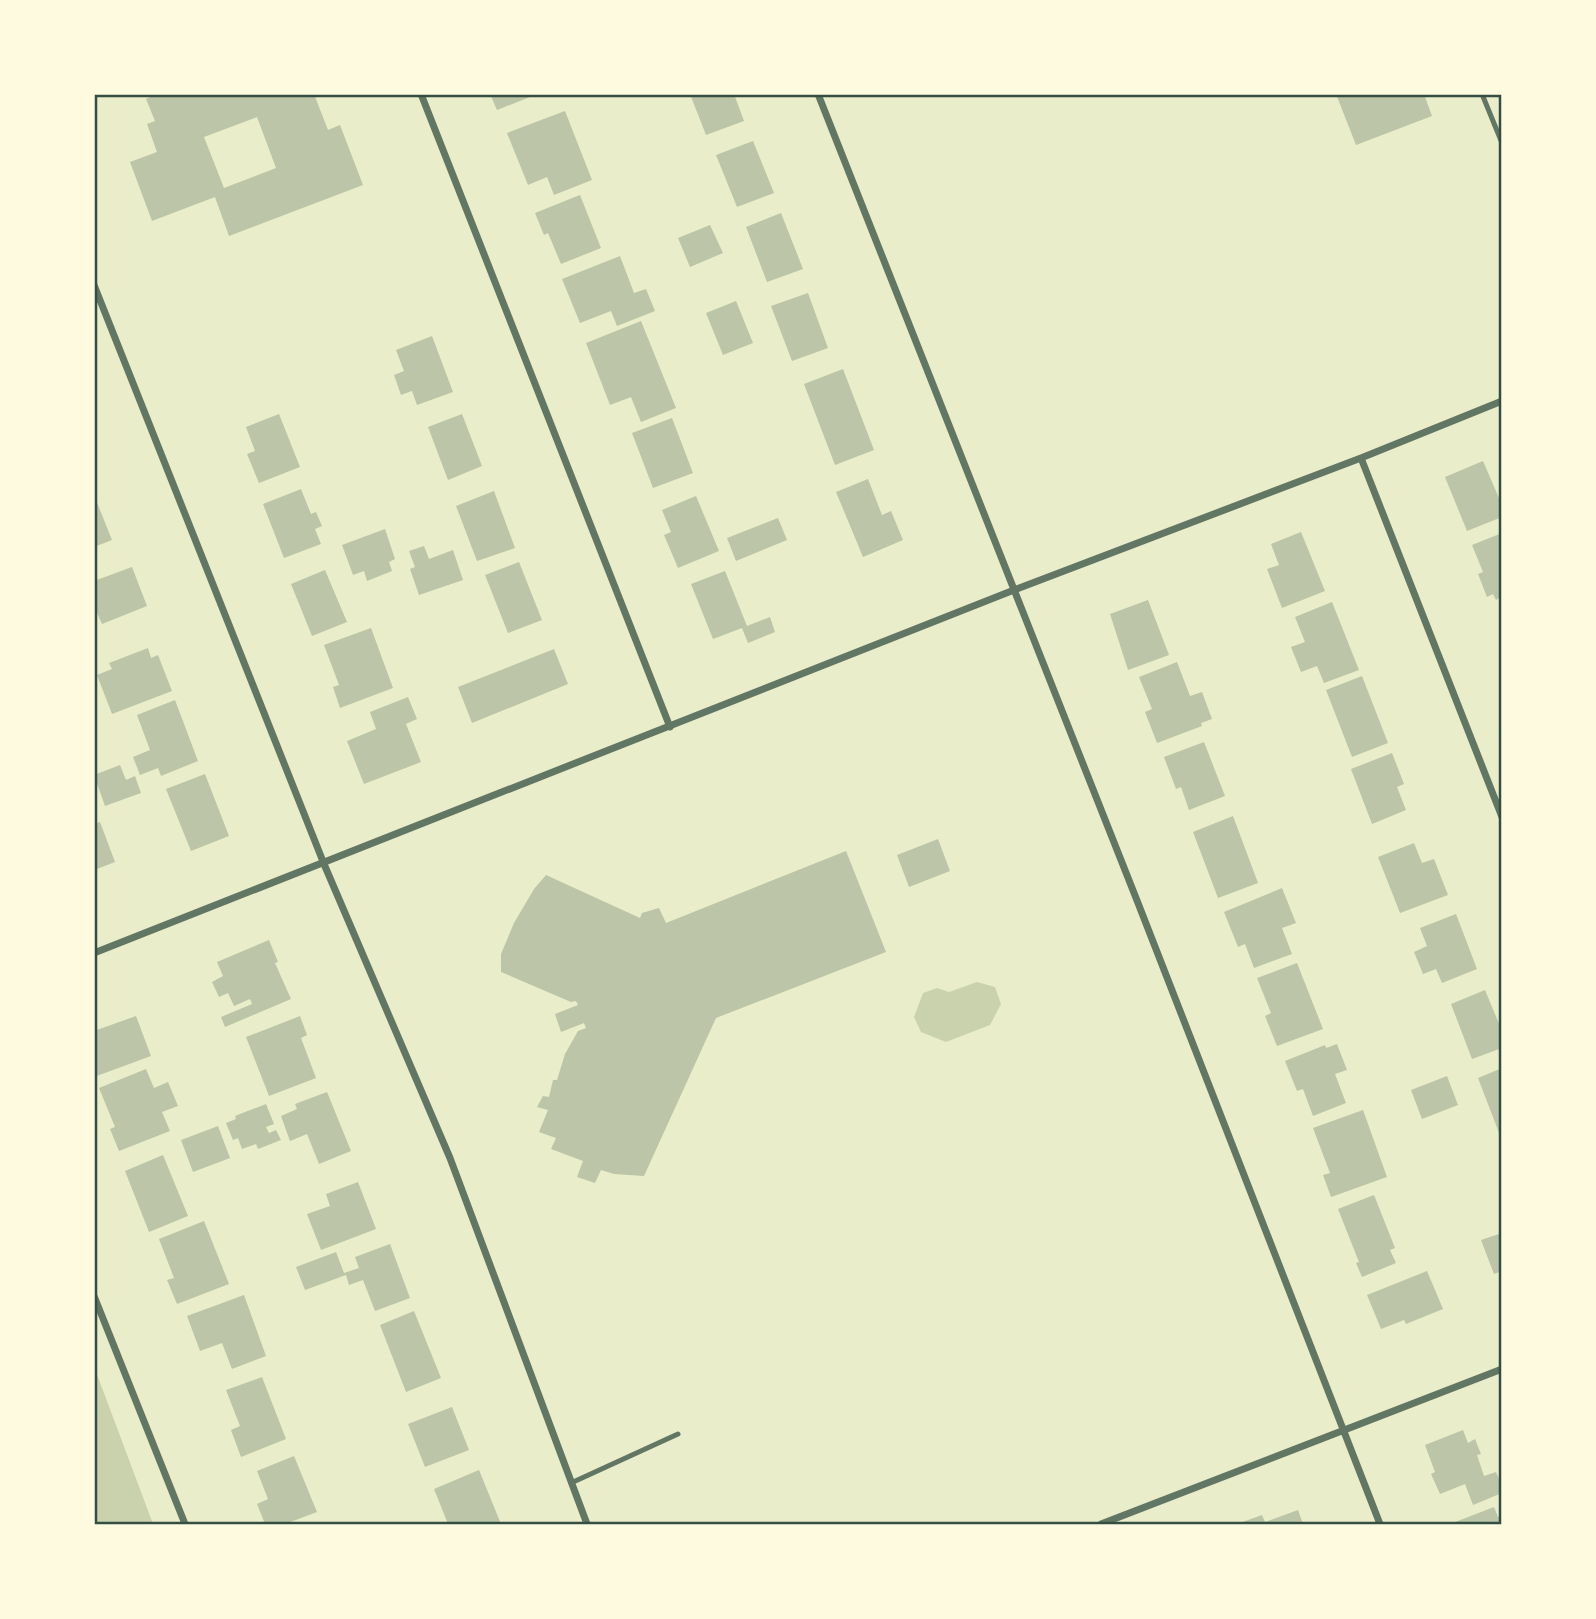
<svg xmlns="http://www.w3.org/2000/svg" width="1596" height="1619" viewBox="0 0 1596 1619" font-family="Raleway,sans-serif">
  <rect width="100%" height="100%" fill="#e9edc9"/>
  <path fill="#cad2ad" d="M977 982 995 987 1001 1004 990 1025 946 1042 921 1032 914 1017 923 993 937 988 949 992Z
    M95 1369 153 1524H95Z"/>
  <path fill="#bcc5a7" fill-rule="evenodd" d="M157 94H314L328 130 340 125 363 185 229 236 215 197 152 221 130 162 157 152 147 124 155 121 146 99ZM257 117 276 168 224 188 204 137Z
    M490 94H535V95L497 110Z
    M690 94H734L744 121 706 135Z
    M1336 94H1424L1432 116 1356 145Z
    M565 111 592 180 554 195 547 177 528 185 507 133Z
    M753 141 774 193 737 207 716 155Z
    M580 195 601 248 561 264 548 233 544 235 535 213Z
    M781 213 803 269 767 282 746 227Z
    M710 225 723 253 690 267 678 238Z
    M620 256 634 293 646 289 655 311 617 326 611 311 580 323 562 279Z
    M808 293 828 348 792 361 771 306Z
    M736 301 753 343 723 355 706 313Z
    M641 321 676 408 641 422 631 397 610 405 586 343Z
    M432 336 453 392 417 405 412 391 401 395 394 375 404 371 396 350Z
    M843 369 874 450 835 465 804 384Z
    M279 414 300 467 259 483 247 454 255 451 246 427Z
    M462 414 482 466 448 480 428 427Z
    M672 418 693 473 653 488 632 433Z
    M1483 461 1502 505V517L1467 531 1445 477Z
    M868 479 882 515 891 511 903 540 863 557 836 492Z
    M301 489 311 514 316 512 322 526 315 529 321 544 284 558 263 504Z
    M494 491 515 548 477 561 456 506Z
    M94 495 112 540 94 547Z
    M696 496 719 551 678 568 664 535 671 532 662 510Z
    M778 518 787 540 736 561 727 538Z
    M385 529 395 559 389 562 392 571 367 581 364 571 353 575 342 545Z
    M1301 532 1325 591 1282 608 1267 569 1279 565 1271 544Z
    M1502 533V603H1501L1499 598 1496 600 1493 594 1487 597 1478 574 1483 572 1472 545Z
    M424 546 429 559 453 550 463 580 419 595 410 569 415 567 409 551Z
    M519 562 542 620 508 633 485 575Z
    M132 567 147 606 102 624 94 606V581Z
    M325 570 347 622 312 636 291 584Z
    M725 571 747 626 770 617 775 632 748 643 742 628 713 639 691 584Z
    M1148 600 1169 655 1128 670 1110 614Z
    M1332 602 1359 670 1324 683 1317 666 1301 672 1291 647 1305 642 1295 617Z
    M371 628 393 688 340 708 333 687 339 685 324 645Z
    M148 648 151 658 158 655 172 691 112 714 97 675 112 669 109 663Z
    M554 649 568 684 472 723 458 687Z
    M1177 662 1190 696 1202 692 1212 719 1201 723 1202 726 1157 743 1145 712 1152 709 1139 677Z
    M1362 676 1388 743 1352 757 1326 690Z
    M408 697 417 719 406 724 421 762 364 784 347 741 376 729 370 712Z
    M175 700 198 761 161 776 158 768 140 775 133 757 150 750 137 715Z
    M1204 742 1225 796 1189 810 1181 787 1176 789 1164 757Z
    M1392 753 1404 784 1397 787 1406 810 1372 824 1351 769Z
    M120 765 126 780 135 776 141 793 105 806 94 775Z
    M205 774 229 836 191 851 166 789Z
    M1233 816 1258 883 1218 898 1193 832Z
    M100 822 115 862 94 870V824Z
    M938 839 950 871 909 887 897 855Z
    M1414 843 1422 863 1434 859 1448 895 1400 913 1378 857Z
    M846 851 886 952 716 1018 644 1176 614 1174 601 1170 595 1183 577 1177 583 1161 551 1149 556 1138 539 1132 548 1110 537 1107 543 1096 549 1097 553 1080H557L565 1054 578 1031 586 1028 584 1023 561 1032 555 1014 578 1005 576 1001 571 1002 501 972V954L514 923 534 889 546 875 640 918 642 913 659 908 666 923Z
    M1282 888 1296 923 1282 928 1292 954 1254 968 1245 944 1238 947 1224 912Z
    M1456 914 1477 969 1442 983 1436 969 1423 974 1414 952 1427 946 1420 928Z
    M269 940 278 962 275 963 291 999 225 1027 221 1017 252 1004 250 999 234 1006 228 993 219 997 212 982 223 976 217 962Z
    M1297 963 1323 1029 1277 1046 1265 1016 1271 1013 1257 978Z
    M1485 990 1502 1031V1048L1472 1059 1451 1004Z
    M136 1016 151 1056 94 1077V1031Z
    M300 1016 307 1035 301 1038 316 1078 269 1096 246 1037Z
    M1337 1044 1347 1070 1335 1074 1346 1103 1313 1116 1303 1089 1297 1091 1285 1061 1325 1045 1326 1048Z
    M1502 1068V1138H1501L1478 1078Z
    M146 1069 154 1088 168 1082 178 1106 162 1112 170 1131 119 1151 110 1129 115 1127 99 1088Z
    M1447 1076 1458 1105 1422 1119 1411 1090Z
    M327 1092 351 1151 319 1164 307 1134 290 1141 281 1116 297 1109 295 1104Z
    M266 1104 274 1124 266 1127 269 1133 276 1130 281 1140 258 1149 256 1144 242 1149 238 1138 233 1140 226 1123 236 1119 235 1116Z
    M1363 1110 1387 1177 1331 1197 1323 1175 1330 1173 1313 1128Z
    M218 1126 230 1158 193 1172 181 1140Z
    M163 1155 188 1216 149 1232 125 1171Z
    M358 1182 376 1229 321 1250 307 1214 330 1206 326 1194Z
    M1374 1195 1395 1248 1390 1250 1396 1263 1362 1277 1356 1263 1359 1262 1338 1209Z
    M204 1221 229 1284 177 1304 167 1280 174 1278 159 1239Z
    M1502 1233V1271L1494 1274 1481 1240Z
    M390 1244 410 1298 375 1311 363 1280 349 1285 346 1275 305 1290 296 1267 336 1252 344 1273 359 1268 355 1257Z
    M1427 1271 1443 1309 1406 1324 1404 1320 1381 1329 1367 1295Z
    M244 1295 266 1356 232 1369 222 1343 200 1351 187 1316Z
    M414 1311 441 1378 406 1392 380 1325Z
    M262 1377 286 1439 241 1457 231 1430 240 1426 226 1390Z
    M452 1407 469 1450 425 1467 408 1424Z
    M1463 1430 1468 1443 1475 1439 1481 1454 1477 1455 1484 1476 1496 1472 1502 1486V1493L1473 1505 1465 1484 1440 1494 1431 1474 1435 1472 1425 1445Z
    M294 1456 317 1512 285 1524H265L257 1504 268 1499 257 1471Z
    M479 1470 501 1524H448L434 1489Z
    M1494 1507 1498 1517 1502 1516V1524H1450Z
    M1298 1510 1303 1524H1237L1262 1515 1265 1522Z"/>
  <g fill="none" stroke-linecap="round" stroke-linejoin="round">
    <path stroke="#617663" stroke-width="5" d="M1482 94 1502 143
      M571 1483 678 1434"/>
    <path stroke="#617663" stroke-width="7" d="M421 94 670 727
      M818 94 1138 903 1380 1524
      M94 285 324 864 450 1158 587 1524
      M1361 458 1502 817
      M94 953 1014 590 1361 458 1502 401
      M94 1296 185 1524
      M1101 1524 1502 1369"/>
  </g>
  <rect width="1596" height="1619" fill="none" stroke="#fefae0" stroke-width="192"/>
  <rect x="96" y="96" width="1404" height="1427" fill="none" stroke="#344e41" stroke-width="2.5"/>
</svg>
